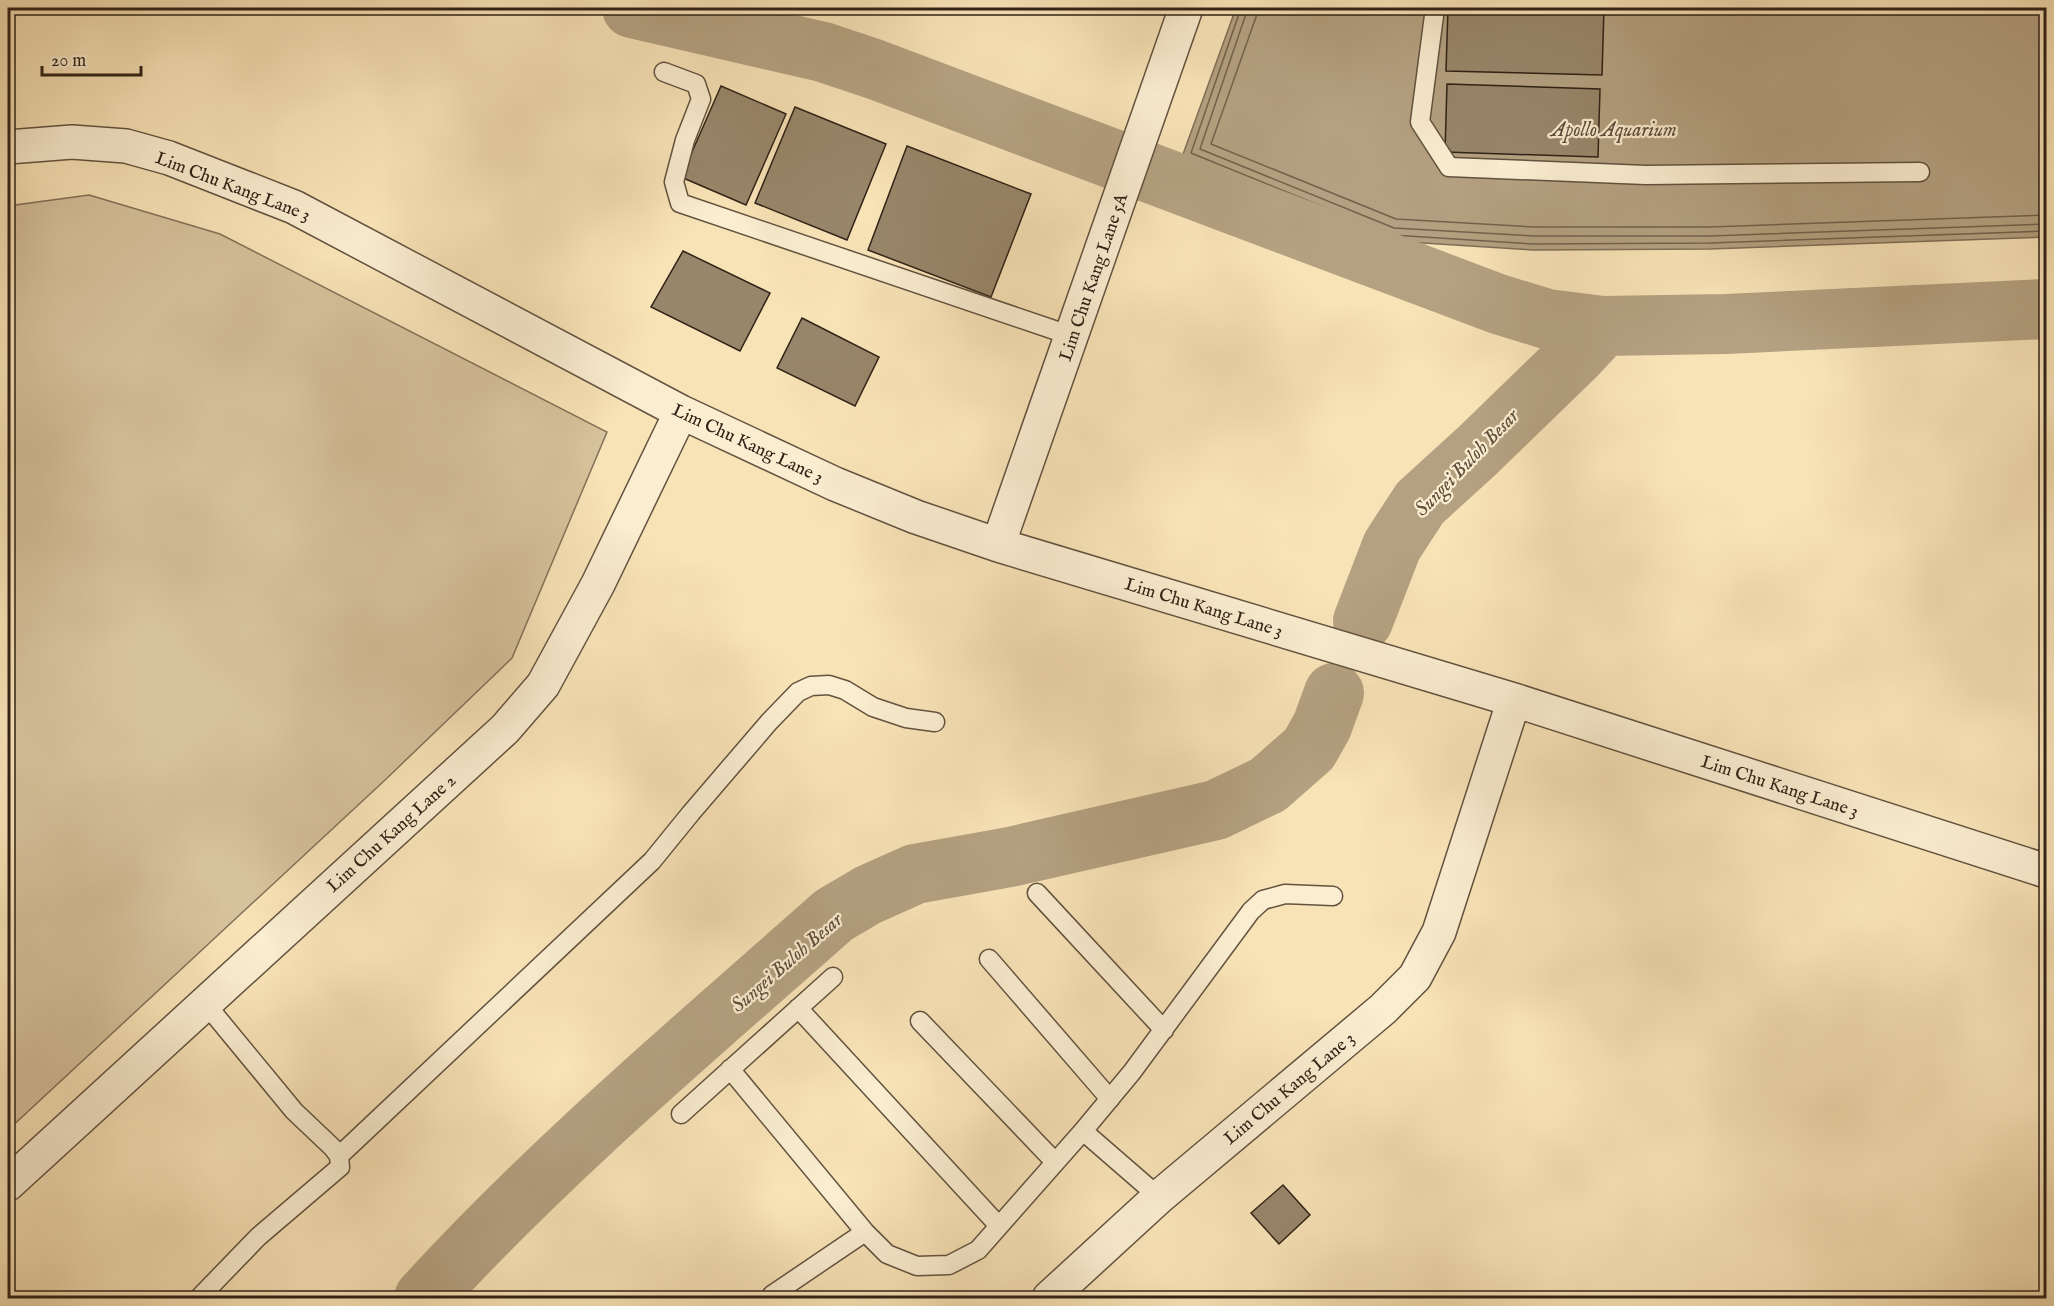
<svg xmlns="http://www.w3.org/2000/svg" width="2054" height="1306" viewBox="0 0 2054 1306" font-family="'IM FELL English',serif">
  <rect width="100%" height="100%" fill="#f8e3b7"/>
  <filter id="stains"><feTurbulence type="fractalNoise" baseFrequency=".00333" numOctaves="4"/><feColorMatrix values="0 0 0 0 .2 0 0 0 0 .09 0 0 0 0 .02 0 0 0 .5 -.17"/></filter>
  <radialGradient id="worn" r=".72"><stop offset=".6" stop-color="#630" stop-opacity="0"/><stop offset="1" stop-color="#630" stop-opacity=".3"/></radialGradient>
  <path fill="#d6c29c" stroke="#83725a" stroke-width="1.5" d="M89 195 220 234 607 432 512 658 384 781 8 1130V206Z"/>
  <path fill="#b4a181" stroke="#7f6e57" stroke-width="1.5" d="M1236 8H2046V237L1710 249 1533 250 1391 241 1182 157Z"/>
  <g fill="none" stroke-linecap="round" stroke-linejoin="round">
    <path stroke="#72624c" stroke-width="1.5" d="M1241 8 1191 153 1392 235 1533 244 1710 243 2046 231
      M1248 8 1200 149 1394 228 1534 236H1710L2046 224
      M1257 8 1256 17 1211 144 1396 219 1534 227H1710L2046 215"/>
    <path stroke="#b4a181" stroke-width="60" d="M632 8 823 52 874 69 1498 304 1547 319 1603 326 1726 324 2046 309
      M1363 621 1392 546 1420 503 1477 451 1575 356 1603 326
      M424 1298C550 1160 694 1039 834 915L868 895 915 874 1010 857 1216 810 1268 785 1309 749 1322 726 1334 693"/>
  </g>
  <path fill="#98866a" stroke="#302217" stroke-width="1.5" d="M1448 8H1604L1602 75 1446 71Z
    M1447 84 1600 89 1598 157 1445 152Z
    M721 86 786 114 746 205 681 177Z
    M795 107 886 144 847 240 755 203Z
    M907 146 1031 194 991 297 868 250Z
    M683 251 770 293 740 351 651 307Z
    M802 318 879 357 855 406 777 368Z
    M1283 1185 1310 1215 1279 1244 1251 1213Z"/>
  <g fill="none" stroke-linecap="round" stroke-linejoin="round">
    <defs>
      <path id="service" d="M1435 8 1420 122 1449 167 1646 175 1920 172
        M664 72 696 84 701 99 685 140 674 182 680 203 1072 336
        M1037 893 1164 1030
        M989 959 1110 1099
        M798 1008 999 1226
        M920 1021 1055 1162
        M730 1069 865 1232 887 1254 917 1266 949 1265 978 1250 1083 1131 1132 1072 1251 911 1263 900 1285 894 1333 896
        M681 1114 833 977
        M1083 1131 1159 1197
        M339 1156 652 861 691 813 769 722 798 692 811 686 829 685 845 690 873 707 906 718 935 722
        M772 1295 865 1232
        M199 1298 258 1237 340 1167 339 1156 333 1148 294 1111 205 1003"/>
      <path id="minor" d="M8 147 72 142 126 146 169 158 294 207 681 412 835 484 916 517 998 545 1514 700 2046 871
        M998 545 1186 8
        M8 1184 505 729 543 685 598 584 681 412
        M1049 1298 1159 1197 1383 1009 1415 977 1439 932 1514 700"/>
    </defs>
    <use href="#service" stroke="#62523f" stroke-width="21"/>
    <use href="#minor" stroke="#62523f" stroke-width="36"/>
    <use href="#service" stroke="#faedd0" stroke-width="18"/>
    <use href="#minor" stroke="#faedd0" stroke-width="33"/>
  </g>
  <g text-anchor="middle" stroke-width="4.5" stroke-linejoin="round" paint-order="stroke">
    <g font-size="18" fill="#302217" stroke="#faedd0">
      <text transform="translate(233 186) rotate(21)" y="6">Lim Chu Kang Lane 3</text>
      <text transform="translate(1093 277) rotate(-71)" y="6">Lim Chu Kang Lane 5A</text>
      <text transform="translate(748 443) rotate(25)" y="6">Lim Chu Kang Lane 3</text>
      <text transform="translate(1204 607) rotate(17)" y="6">Lim Chu Kang Lane 3</text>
      <text transform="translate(1780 786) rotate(18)" y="6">Lim Chu Kang Lane 3</text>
      <text transform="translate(391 833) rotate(-42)" y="6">Lim Chu Kang Lane 2</text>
      <text transform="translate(1289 1088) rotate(-40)" y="6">Lim Chu Kang Lane 3</text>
    </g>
    <g font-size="20" font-style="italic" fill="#5e4e3c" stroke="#faedd0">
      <text x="1614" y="136">Apollo Aquarium</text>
      <text transform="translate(1466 462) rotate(-46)" y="7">Sungei Buloh Besar</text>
      <text transform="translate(786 962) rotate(-41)" y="7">Sungei Buloh Besar</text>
    </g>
  </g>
  <rect width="2054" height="1306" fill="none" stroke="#f8e3b7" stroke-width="30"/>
  <rect x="9" y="9" width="2036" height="1288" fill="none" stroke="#302217" stroke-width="3"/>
  <rect x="15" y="15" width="2024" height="1276" fill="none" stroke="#302217" stroke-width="1.5"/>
  <path d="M42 66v9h99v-9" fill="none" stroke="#302217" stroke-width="3"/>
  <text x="51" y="66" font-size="18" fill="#302217" stroke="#faedd0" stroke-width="4.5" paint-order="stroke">20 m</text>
  <rect width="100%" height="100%" filter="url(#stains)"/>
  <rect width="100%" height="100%" fill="url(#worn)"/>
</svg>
